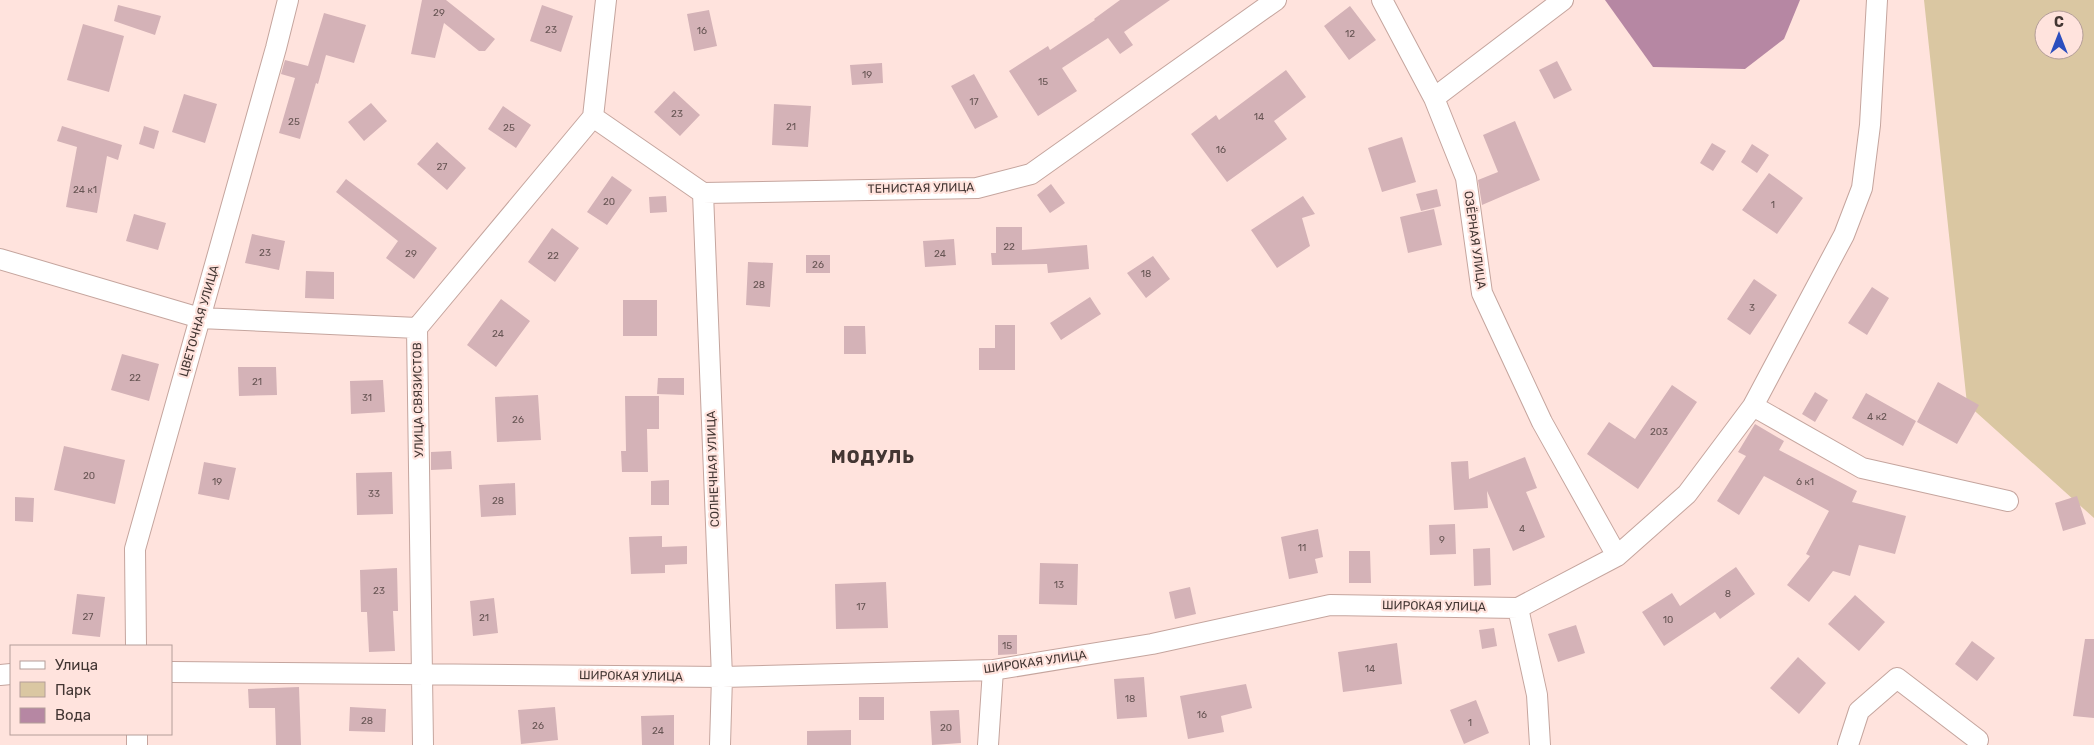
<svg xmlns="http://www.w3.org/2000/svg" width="2094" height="745" viewBox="0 0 2094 745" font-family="Rubik,sans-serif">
  <rect width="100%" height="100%" fill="#ffe3dd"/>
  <path fill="#dac7a2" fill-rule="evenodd" d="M1924 0H2094V518L1967 404ZM2044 20H2074V50H2044Z"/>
  <path fill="#b687a3" d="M1605 0H1800L1784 39 1745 69 1653 67Z"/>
  <path fill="#d4b2b7" d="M422 0H446L495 39 485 51H479L444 23 435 58 411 54Z
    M1120 0H1170L1124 32 1133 45 1120 54 1108 38 1062 68 1077 91 1038 116 1009 71 1048 46 1050 50 1095 20 1094 19Z
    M118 5 161 16 155 35 114 21Z
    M542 5 573 16 561 52 530 41Z
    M1350 6 1376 40 1349 60 1324 26Z
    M709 10 717 46 694 51 687 14Z
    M324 13 366 25 354 63 326 55 318 84 316 83 300 139 279 133 295 78 281 74 285 60 308 66Z
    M83 24 124 36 109 92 67 80Z
    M1557 61 1572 90 1554 99 1539 70Z
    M882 63 883 83 852 85 850 65Z
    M1286 70 1306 97 1274 121 1287 139 1227 182 1191 134 1216 115 1219 120Z
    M974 74 998 117 975 129 951 86Z
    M674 91 700 115 680 136 654 112Z
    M184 94 217 104 205 143 172 132Z
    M371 103 387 121 364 141 348 122Z
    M774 104 811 106 808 147 772 145Z
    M503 106 531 125 516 148 488 129Z
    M1515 121 1540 180 1482 205 1478 180 1498 172 1483 135Z
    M62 126 122 145 118 160 107 156 97 213 66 207 77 147 57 141Z
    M144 126 159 131 154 149 139 144Z
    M1402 137 1416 182 1382 192 1368 148Z
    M437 142 466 168 447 190 417 164Z
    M1712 143 1726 151 1713 171 1700 163Z
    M1752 144 1769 155 1757 173 1741 162Z
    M1769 173 1803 198 1777 234 1742 210Z
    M612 176 632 190 607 225 587 212Z
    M346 179 437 248 414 279 386 258 398 241 336 192Z
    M1051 184 1065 203 1050 213 1037 195Z
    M1437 189 1441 206 1421 211 1416 194Z
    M666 196 667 212 650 213 649 197Z
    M1303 196 1315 214 1302 218 1310 246 1277 268 1251 230Z
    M1434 209 1442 245 1408 253 1400 217Z
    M134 214 166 223 158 250 126 241Z
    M996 227H1022V250L1087 245 1089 269 1048 273 1047 264 992 265 991 253H996Z
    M552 228 579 248 555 282 528 262Z
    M252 234 285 241 279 270 245 263Z
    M954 239 956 265 925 267 923 241Z
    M806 255H830V273H806Z
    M1153 256 1170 279 1146 298 1127 273Z
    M748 262 773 263 770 307 746 305Z
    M306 271 334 272V299L305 298Z
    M1754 279 1777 295 1750 335 1727 319Z
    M1872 287 1889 298 1867 335 1848 323Z
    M1090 297 1101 314 1061 340 1050 323Z
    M501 299 530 321 496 367 467 345Z
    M623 300H657V336H623Z
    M995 325H1015V370H979V348H995Z
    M844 326H865L866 354H844Z
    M122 354 159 364 149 401 111 390Z
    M238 367H276L277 395 239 396Z
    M658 378H684V395L657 394Z
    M383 380 385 412 351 414 350 381Z
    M1938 382 1979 405 1957 444 1917 422Z
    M1672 385 1697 402 1638 489 1587 454 1609 422 1635 439Z
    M1815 392 1828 400 1815 422 1802 414Z
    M1866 393 1916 421 1903 446 1852 418Z
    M538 395 541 440 497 442 495 397Z
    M625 396H659V429H647L648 472H622L621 451H626Z
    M1755 424 1784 441 1779 450 1857 491 1852 502 1906 516 1895 554 1859 545 1850 576 1833 571 1809 602 1787 585 1810 556 1806 554 1829 511 1764 476 1739 515 1717 501 1746 456 1738 452Z
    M64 446 125 460 115 504 54 490Z
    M451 451 452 469 431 470V452Z
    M1525 457 1537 488 1526 492 1545 537 1513 551 1487 491 1488 508 1454 510 1451 462 1468 461 1469 479Z
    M204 462 236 468 229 500 198 494Z
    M392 472 393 514 357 515 356 473Z
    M669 480V505H651V481Z
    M515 483 516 515 481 517 479 485Z
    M2077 496 2086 524 2063 531 2055 503Z
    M15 497 34 498 33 522 15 521Z
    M1455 524 1456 554 1430 555 1429 525Z
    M1318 529 1323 557 1315 559 1318 573 1289 579 1281 537Z
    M662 536V547L687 546V564L665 565V573L631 574 629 537Z
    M1490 548 1491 585 1474 586 1473 549Z
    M1349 551H1370L1371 583H1349Z
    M1040 563 1078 564 1077 605 1039 604Z
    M1736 567 1755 594 1720 619 1715 612 1664 646 1642 612 1672 593 1680 606Z
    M397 568 398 611H393L395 651 369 652 367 612H361L360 570Z
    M886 582 888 628 836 629 835 584Z
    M1190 587 1196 614 1175 619 1169 592Z
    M77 594 105 597 100 637 72 634Z
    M1855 595 1885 622 1859 651 1828 624Z
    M494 598 498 633 473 636 470 601Z
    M1576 625 1585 653 1558 662 1548 634Z
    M1494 628 1497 646 1482 649 1479 630Z
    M998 635H1017V654L998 655Z
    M2085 639H2094V718L2073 716Z
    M1972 641 1995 658 1977 681 1955 664Z
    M1397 643 1402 684 1343 692 1338 652Z
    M1798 657 1826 683 1799 714 1770 688Z
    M1144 677 1147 717 1117 719 1114 679Z
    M1246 684 1252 708 1221 716 1224 732 1188 739 1180 696Z
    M299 687 301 745H276L275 708H249L248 689Z
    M859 697H884V720H859Z
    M1476 700 1489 733 1464 744 1450 710Z
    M350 707 386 709 385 732 349 731Z
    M555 707 558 740 521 744 518 710Z
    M959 710 961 743 932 745 930 711Z
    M674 715V745H642L641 716Z
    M851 730V745H807V731Z"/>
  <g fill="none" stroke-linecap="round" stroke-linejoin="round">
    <defs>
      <path id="minor" d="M1382 0 1434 98 1466 178 1482 293 1542 422 1617 556
        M1434 98 1563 0
        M593 117 703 193 977 188 1031 174 1276 0
        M703 193 722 677 720 745
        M0 259 200 318 417 328
        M1753 406 1862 468 2008 501
        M1518 608 1537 695 1540 745
        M136 646 135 549 276 48 288 0
        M171 672 722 677 993 670 1152 644 1330 605 1518 608 1617 556 1687 494 1753 406 1844 235 1862 188 1870 125 1877 0
        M0 675 11 674
        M137 734V745
        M423 745 417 328 593 117 606 0
        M988 745 993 670
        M1848 745 1859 711 1897 678 1978 740"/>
    </defs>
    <use href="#minor" stroke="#c5a59e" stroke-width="22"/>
    <use href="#minor" stroke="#fff" stroke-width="20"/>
  </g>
  <g text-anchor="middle" stroke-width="4.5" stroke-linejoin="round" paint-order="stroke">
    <g font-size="10" fill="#675554">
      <text x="439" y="16">29</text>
      <text x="551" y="33">23</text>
      <text x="702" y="34">16</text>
      <text x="1350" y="37">12</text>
      <text x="867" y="78">19</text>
      <text x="1043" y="85">15</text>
      <text x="974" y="105">17</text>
      <text x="677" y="117">23</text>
      <text x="1259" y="120">14</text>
      <text x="294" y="125">25</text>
      <text x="791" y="130">21</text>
      <text x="509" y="131">25</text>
      <text x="1221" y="153">16</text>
      <text x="442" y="170">27</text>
      <text x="85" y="193">24 к1</text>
      <text x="609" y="205">20</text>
      <text x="1773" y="208">1</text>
      <text x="1009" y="250">22</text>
      <text x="265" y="256">23</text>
      <text x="411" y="257">29</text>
      <text x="940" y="257">24</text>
      <text x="553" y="259">22</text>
      <text x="818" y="268">26</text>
      <text x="1146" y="277">18</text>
      <text x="759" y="288">28</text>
      <text x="1752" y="311">3</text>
      <text x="498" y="337">24</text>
      <text x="135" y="381">22</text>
      <text x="257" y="385">21</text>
      <text x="367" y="401">31</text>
      <text x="1877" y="420">4 к2</text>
      <text x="518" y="423">26</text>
      <text x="1659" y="435">203</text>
      <text x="89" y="479">20</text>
      <text x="217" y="485">19</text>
      <text x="1805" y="485">6 к1</text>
      <text x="374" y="497">33</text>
      <text x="498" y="504">28</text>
      <text x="1522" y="532">4</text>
      <text x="1442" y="543">9</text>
      <text x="1302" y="551">11</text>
      <text x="1059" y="588">13</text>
      <text x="379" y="594">23</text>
      <text x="1728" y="597">8</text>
      <text x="861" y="610">17</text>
      <text x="88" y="620">27</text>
      <text x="484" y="621">21</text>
      <text x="1668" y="623">10</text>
      <text x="1007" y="649">15</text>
      <text x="1370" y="672">14</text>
      <text x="1130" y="702">18</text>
      <text x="1202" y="718">16</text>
      <text x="367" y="724">28</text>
      <text x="1470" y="726">1</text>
      <text x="538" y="729">26</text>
      <text x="946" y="731">20</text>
      <text x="658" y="734">24</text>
    </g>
    <g font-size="12" fill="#433633" stroke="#ffe3dd">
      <text transform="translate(921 188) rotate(-1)" y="4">ТЕНИСТАЯ УЛИЦА</text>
      <text transform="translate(1475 240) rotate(82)" y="4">ОЗЁРНАЯ УЛИЦА</text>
      <text transform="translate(199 321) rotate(-74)" y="4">ЦВЕТОЧНАЯ УЛИЦА</text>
      <text transform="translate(418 400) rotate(-91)" y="4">УЛИЦА СВЯЗИСТОВ</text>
      <text transform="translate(713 469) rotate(-92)" y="4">СОЛНЕЧНАЯ УЛИЦА</text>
      <text transform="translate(1434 606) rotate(1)" y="4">ШИРОКАЯ УЛИЦА</text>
      <text transform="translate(1035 662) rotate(-8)" y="4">ШИРОКАЯ УЛИЦА</text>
      <text transform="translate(631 676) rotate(1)" y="4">ШИРОКАЯ УЛИЦА</text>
    </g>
    <g font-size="18" font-weight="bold" letter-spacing="1" fill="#433633" stroke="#ffe3dd">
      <text x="873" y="463">МОДУЛЬ</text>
    </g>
  </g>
  <rect x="10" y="645" width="162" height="90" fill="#ffe3dd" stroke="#b49e99"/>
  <rect x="20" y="661" width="25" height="8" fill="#ffffff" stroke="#b49e99"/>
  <text x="55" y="670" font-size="15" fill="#433633">Улица</text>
  <rect x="20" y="682" width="25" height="15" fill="#dac7a2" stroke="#b49e99"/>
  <text x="55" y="695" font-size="15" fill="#433633">Парк</text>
  <rect x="20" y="708" width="25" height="15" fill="#b687a3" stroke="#b49e99"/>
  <text x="55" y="720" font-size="15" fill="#433633">Вода</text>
  <g transform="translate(2059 35)"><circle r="24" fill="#ffe3dd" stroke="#b49e99"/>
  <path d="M0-4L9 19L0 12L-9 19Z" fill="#2c4ebe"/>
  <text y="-8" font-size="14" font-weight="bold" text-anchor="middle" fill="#433633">С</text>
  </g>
</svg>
